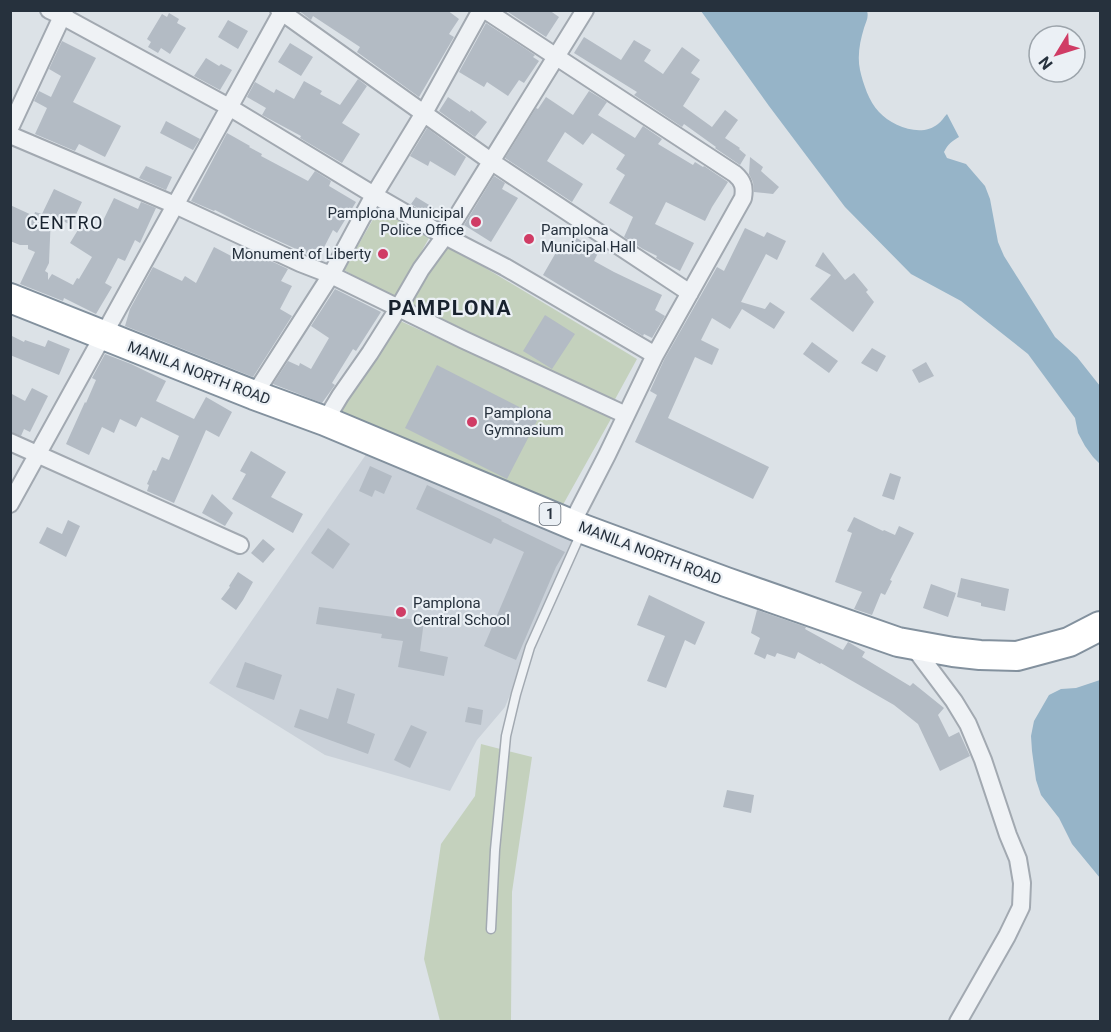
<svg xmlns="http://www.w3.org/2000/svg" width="1111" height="1032" viewBox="0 0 1111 1032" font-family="Roboto,sans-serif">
  <rect width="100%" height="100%" fill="#dce2e7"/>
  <path fill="#cad1d9" d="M367 453 573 541 505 707 477 740 450 791 325 755 209 683Z"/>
  <path fill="#c4d1bd" d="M379 209 429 238 395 299 344 270Z
    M447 245 637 359 613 403 406 301Z
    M398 320 612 417 560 510 487 484 333 409Z
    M481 744 532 757 512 892 511 1021H440L424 959 441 844 475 796Z"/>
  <path fill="#96b4c8" d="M701 11H867C869 17 866 22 864 28 860 41 857 56 860 70 863 83 869 102 879 112 892 126 921 138 938 124 941 122 944 117 947 114L959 137C952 141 948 144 944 152L947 158 966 164 985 186 990 199 998 242 1004 256 1055 337 1077 357 1100 386V464L1093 457 1085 446 1078 433 1075 418 1028 354 961 301 911 274 845 207 769 106Z
    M1100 680V878L1072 844 1059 818 1041 795 1036 780 1032 751 1031 736 1034 721 1049 695 1061 689 1076 688Z"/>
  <path fill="#b3bbc4" d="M298 10H447L459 19 449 34 454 37 419 97 357 52 360 47 313 16 311 20Z
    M505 10H549L559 17 546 37Z
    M169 13 179 19 177 23 186 28 170 54 161 48 158 53 148 47 151 42 147 39 162 14 167 17Z
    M228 20 248 31 238 49 218 37Z
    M486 23 535 55 533 57 539 61 524 83 519 80 508 96 487 82 484 87 459 72Z
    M584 37 621 60 634 40 651 50 644 61 663 74 682 47 700 60 691 73 700 79 683 106 712 127 725 110 738 120 725 138 740 148 739 149 746 155 740 165 715 148 716 147 684 124 682 127 634 95 637 92 574 53Z
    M62 41 96 58 73 102 121 126 105 157 79 144 75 151 35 134 47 108 34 101 39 91 51 97 61 76 49 69Z
    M290 43 313 57 301 76 278 62Z
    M206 58 219 66 221 64 232 70 220 90 194 76Z
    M358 79 367 86 342 123 360 134 342 163 300 138 301 136 262 115 266 108 247 97 255 82 274 93 276 89 294 99 304 81 322 91 320 94 340 105Z
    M589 91 607 102 598 115 635 138 643 126 662 139 658 144 693 165 695 162 703 167 704 166 728 182 712 207 705 221 666 202 655 224 694 243 680 271 663 262 656 258 657 256 643 249 624 237 633 217 609 203 625 175 616 169 625 155 592 133 583 145 565 132 547 161 583 184 572 202 505 158 536 108 538 109 546 97 573 115Z
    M448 97 470 112 471 110 487 122 475 137 439 111Z
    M166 121 200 139 193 150 160 133Z
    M427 128 466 157 455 176 430 161 428 166 410 156Z
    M227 133 250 146 249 147 262 154 261 156 308 181 315 171 331 181 329 186 356 202 337 233 333 230 318 259 250 228 215 210 214 211 191 201Z
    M750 157 763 167 761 171 779 187 773 194 754 192 753 182 749 174Z
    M146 166 172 177 166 190 139 178Z
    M494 176 505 183 502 189 518 198 491 242 464 225Z
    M54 189 82 202 71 225 51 215 49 263 45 271 48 273V280L52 274 73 285 77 278 79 279 92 257 70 243 84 220 100 227 114 198 138 209 141 202 156 208 140 243 135 240 125 261 118 258 105 283 112 287 96 314 64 298 63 301 20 284 35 252 28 249V245H20L10 241V205L34 216 35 212 42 214Z
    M416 197 439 211 434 218 411 204Z
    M745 228 764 237 767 232 786 241 777 260 766 254 741 302 765 309 770 302 785 312 774 329 742 309 730 329 712 318 701 340 719 349 712 365 695 357 668 418 769 467 753 499 635 442 657 395 650 391 664 360 717 267 724 271Z
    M575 237 599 251 594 261 614 272 662 295 655 310 665 316 652 338 644 334 643 336 543 275 562 242 569 246Z
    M214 247 237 259 243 248 288 269 281 281 292 286 280 309 292 316 253 377 125 326 130 309 153 267 182 281 185 276 196 283Z
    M823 252 845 280 854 273 868 290 866 292 874 302 853 332 810 299 831 275 815 266Z
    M335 289 381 312 356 351 353 349 332 383 335 385 322 403 273 384 288 361 299 366 300 363 311 369 329 338 311 326Z
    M545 315 575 334 552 369 523 351Z
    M10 335 24 342 25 340 45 347 48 340 70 349 59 375 10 355Z
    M812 342 838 361 829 373 803 354Z
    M872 348 886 356 877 372 861 363Z
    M105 354 131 364 166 381 156 401 194 419 206 397 232 412 219 437 206 430 174 503 147 491 149 485 147 484 153 470 156 471 162 457 169 460 179 436 141 417 136 427 120 419 114 433 102 427 89 455 66 444 85 402 86 403 96 380 92 378Z
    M926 362 934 376 919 383 912 370Z
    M437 365 539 417 507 479 405 428Z
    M32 388 48 396 30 432 24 429 21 436 10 432V393L25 401Z
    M251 451 286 472 271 497 303 514 293 533 232 499 246 474 240 471Z
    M370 466 392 476 384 494 375 490 372 497 359 491Z
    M890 473 901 477 894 500 882 496Z
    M427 485 502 520 501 521 565 552 556 567 516 660 484 646 524 552 494 538 491 544 416 509Z
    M212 494 233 513 225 526 202 513Z
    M854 517 883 531 884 530 895 535 899 526 914 533 890 580 892 581 885 595 881 593 872 615 854 609 862 592 835 582 852 533 847 531Z
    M68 520 80 526 66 557 39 543 47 527 62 534Z
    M328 528 350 544 333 569 311 553Z
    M263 539 275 549 263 563 251 553Z
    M238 572 253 582 243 600 236 610 221 599 230 587 229 586Z
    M961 578 1009 589 1005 611 981 606V603L957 597Z
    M931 584 956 593 948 617 923 608Z
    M649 595 705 622 695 645 685 640 666 688 647 681 665 636 637 625Z
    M319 607 424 621 420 651 448 657 444 676 398 667 403 641 381 638 382 634 316 624Z
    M757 610 806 627 805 629 843 650 848 642 850 643 865 652 862 657 910 686 913 683 944 708 938 715 949 737 959 732 970 756 940 771 918 724 894 705 821 663 820 664 798 652 795 659 777 653 775 657 767 654 765 659 754 654 760 638 751 633Z
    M245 662 282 675 274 700 236 687Z
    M337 688 355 694 347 723 375 734 368 754 294 727 300 709 328 719Z
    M468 707 483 710 481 725 465 722Z
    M411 725 427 732 410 768 394 760Z
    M727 790 754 795 751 813 723 807Z"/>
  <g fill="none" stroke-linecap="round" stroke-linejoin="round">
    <defs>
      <path id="service" d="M491 929 495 850 506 736 516 694 530 647 581 533"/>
      <path id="minor" d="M49 10 62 16 229 107 374 195 445 236 505 267 655 355
        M279 10 492 162 690 293
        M485 10 735 174C743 181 745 187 743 198L655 355 607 455 572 523
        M10 128 65 10
        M10 135 175 205 300 263 331 275 464 340 626 415
        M254 395 331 275 374 195 424 113 481 10
        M325 421 340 396 370 353 399 307 421 269 445 236 585 10
        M10 442 240 545
        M10 504 283 10
        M912 645 954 701 968 724 983 760 1008 835 1018 859 1022 883 1021 907 1007 936 958 1022"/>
      <path id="trunk" d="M10 298 254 395 325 421 583 529 726 582 898 642 953 652 980 655 1017 656 1069 642 1100 626"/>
    </defs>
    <use href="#service" stroke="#a2a9b1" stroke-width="11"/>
    <use href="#minor" stroke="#a2a9b1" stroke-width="20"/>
    <use href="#trunk" stroke="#83919e" stroke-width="32"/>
    <use href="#service" stroke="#eff2f5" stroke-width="8"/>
    <use href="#minor" stroke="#eff2f5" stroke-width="16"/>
    <use href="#trunk" stroke="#fff" stroke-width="28"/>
  </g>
  <g fill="#d03c65" stroke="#ebf0f5" stroke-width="2">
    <circle cx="476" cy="222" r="6"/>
    <circle cx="529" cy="239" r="6"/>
    <circle cx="383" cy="254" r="6"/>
    <circle cx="472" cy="422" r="6"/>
    <circle cx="401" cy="612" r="6"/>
  </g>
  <g text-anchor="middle" stroke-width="4.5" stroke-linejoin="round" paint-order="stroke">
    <rect fill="#ebf0f5" stroke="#616a74" stroke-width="1.5" x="539.5" y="503" width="21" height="22" rx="4.5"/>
    <g font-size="14" font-weight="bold" fill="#26313d">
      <text x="550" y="519">1</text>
    </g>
    <g font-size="15" fill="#26313d" stroke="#ebf0f5" text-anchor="start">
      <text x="464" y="218" text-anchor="end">Pamplona Municipal<tspan x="464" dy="17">Police Office</tspan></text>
      <text x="541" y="235">Pamplona<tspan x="541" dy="17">Municipal Hall</tspan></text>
      <text x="371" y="259" text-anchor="end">Monument of Liberty</text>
      <text x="484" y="418">Pamplona<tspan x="484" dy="17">Gymnasium</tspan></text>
      <text x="413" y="608">Pamplona<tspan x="413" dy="17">Central School</tspan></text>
    </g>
    <g font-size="15" fill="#26313d" stroke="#ebf0f5">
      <text transform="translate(199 373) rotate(21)" y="5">MANILA NORTH ROAD</text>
      <text transform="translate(650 553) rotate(21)" y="5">MANILA NORTH ROAD</text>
    </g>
    <g font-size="18" letter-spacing="1.5" fill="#18222e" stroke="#ebf0f5">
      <text x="65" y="229">CENTRO</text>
    </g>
    <g font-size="21" font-weight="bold" letter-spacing="1.5" fill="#18222e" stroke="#ebf0f5">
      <text x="450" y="315">PAMPLONA</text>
    </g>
  </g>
  <rect width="1111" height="1032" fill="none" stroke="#26313d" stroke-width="24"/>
  <g transform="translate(1057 54) rotate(232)"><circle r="28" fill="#ebf0f5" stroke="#9ca4ab" stroke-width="1.5"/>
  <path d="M0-4.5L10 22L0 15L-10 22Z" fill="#d03c65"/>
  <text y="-9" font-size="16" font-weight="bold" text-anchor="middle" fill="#26313d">N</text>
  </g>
</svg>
